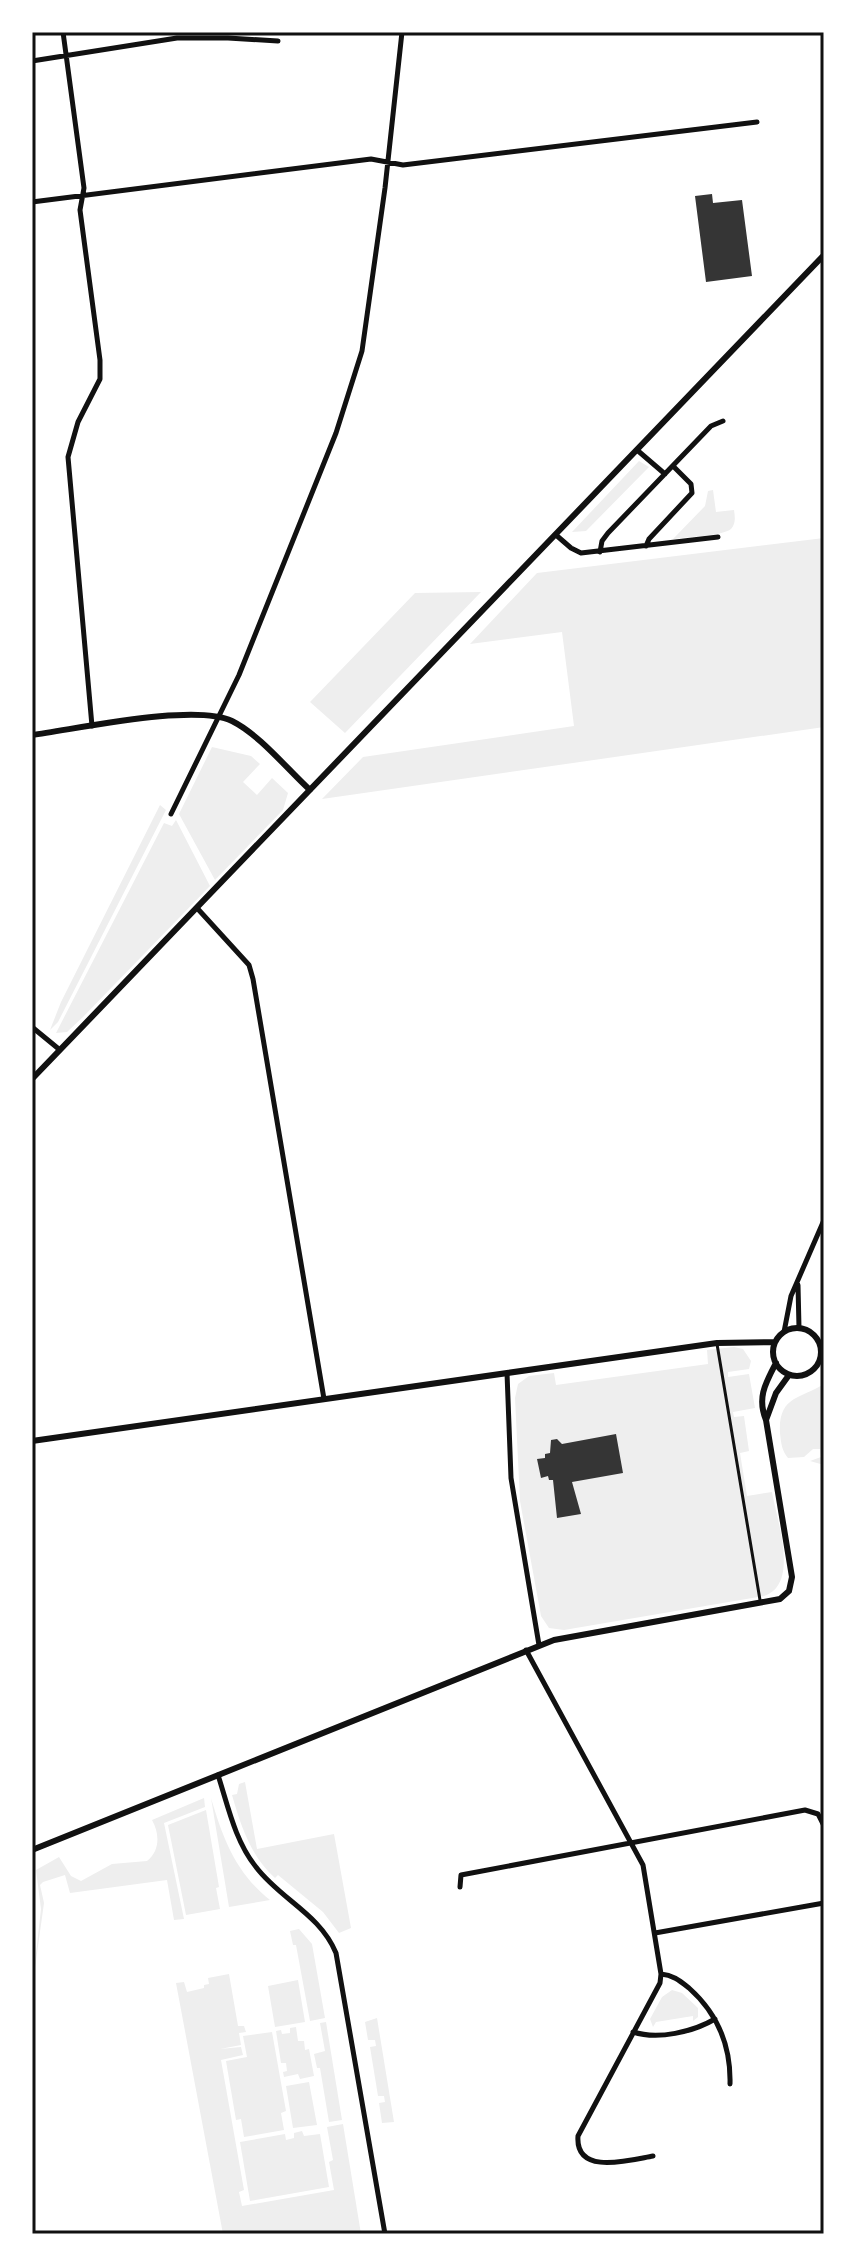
<svg xmlns="http://www.w3.org/2000/svg" width="856" height="2266" viewBox="0 0 856 2266" font-family="Overpass,sans-serif">
  <rect width="100%" height="100%" fill="#fff"/>
  <path fill="#eee" d="M639 461 649 467 586 531 572 532Z
    M713 490 716 512 734 510C735 517 736 523 731 529 723 536 685 537 673 539L705 506 708 491Z
    M824 538V727L322 799 363 757 574 726 562 632 470 644 537 573Z
    M481 592 345 733 310 702 415 593Z
    M212 747 251 756 260 764 243 782 257 795 272 778 288 793 283 810 215 880 179 814Z
    M160 805 166 810 58 1022 50 1030 61 1002Z
    M176 820 210 886 83 1017 67 1032 56 1033 164 823 172 826Z
    M734 1347 743 1349 751 1361 749 1369 728 1372V1377L749 1374 755 1408 733 1412 734 1417 744 1416 749 1451 740 1453 747 1496 772 1492C777 1521 800 1584 764 1596L564 1630 549 1628 541 1616 520 1501 515 1398 518 1384 529 1376 554 1373 556 1385 708 1364 707 1350Z
    M824 1384V1465L810 1461 821 1457 820 1449H813L804 1457 788 1458C782 1451 781 1443 780 1433 778 1396 800 1399 824 1384Z
    M245 1782 257 1849 334 1834 351 1928 339 1933 323 1912 278 1875 275 1878C250 1855 241 1826 232 1795L237 1794 239 1784Z
    M204 1798 205 1807 164 1823 184 1919 174 1920 167 1880 70 1893 65 1875 43 1882 40 1885 44 1903 32 1989 41 1909 36 1870 59 1857 71 1876 81 1881 112 1864 147 1861C161 1850 159 1832 152 1820Z
    M211 1798C223 1839 236 1873 270 1900L229 1907Z
    M206 1810 219 1887 216 1888 220 1909 186 1915 168 1825Z
    M299 1929 312 1944 325 2018 310 2021 296 1945H293L290 1931Z
    M229 1974 238 2026H244L246 2032 239 2033 241 2045 220 2049 241 2047 243 2055 221 2060 244 2190 239 2192 242 2206 334 2190 329 2162 333 2160 327 2127 343 2124 361 2234H223L176 1983 184 1982 187 1992 204 1988V1985L209 1984 208 1978Z
    M298 1980 305 2022 275 2027 268 1986Z
    M672 1990 682 1993 698 2008V2017L693 2021V2016L656 2022 653 2027 650 2019 662 1997Z
    M377 2018 394 2122 382 2123 379 2103 385 2102 384 2096H378L370 2047 376 2046 375 2040H368L365 2022Z
    M326 2022 342 2120 329 2122 320 2068H317L314 2054 325 2051 320 2023Z
    M296 2027 298 2041H304L305 2050 309 2049 314 2076 300 2079 298 2074 284 2077 283 2072 287 2071 286 2063H281L276 2031 281 2030 282 2034 290 2033V2028Z
    M272 2032 286 2111 281 2113 284 2130 244 2137 241 2119 236 2120 226 2061 247 2057 243 2036Z
    M309 2082 317 2125 293 2128 286 2086Z
    M302 2131 304 2136 320 2134 329 2187 250 2201 240 2142 285 2134 286 2140 294 2138V2133Z"/>
  <path fill="#353535" d="M712 194 713 203 742 200 752 276 706 282 695 196Z
    M616 1434 623 1473 572 1482 581 1514 557 1518 553 1480H549L548 1476 541 1478 537 1459 545 1458V1454L550 1453 551 1440 557 1439 562 1444Z"/>
  <g fill="none" stroke-linecap="round" stroke-linejoin="round">
    <path stroke="#111" stroke-width="3" d="M717 1344 760 1600"/>
    <path stroke="#111" stroke-width="5" d="M63 32 84 188 80 210 100 360V379L78 422 68 457 92 726
      M32 61 177 38H228L278 41
      M32 202 371 159 403 165 757 122
      M637 450 665 474
      M556 535 571 548 581 553 718 537
      M646 546 649 539 692 493 691 484 673 466
      M600 552 602 541 608 533 711 426 723 421
      M171 814 239 675 336 433 362 351 385 188 402 32
      M197 908 249 965 253 979 324 1399
      M32 1027 60 1050
      M798 1285 799 1328
      M784 1332 791 1296 824 1220
      M507 1373 511 1478 539 1645
      M526 1650 643 1865 661 1974 660 1983 578 2136C575 2176 630 2160 653 2156
      M218 1775C228 1806 235 1841 256 1867 280 1899 320 1914 336 1953L385 2234
      M460 1887 461 1875 805 1810 818 1814 824 1826
      M655 1933 824 1903
      M661 1974C673 1975 680 1981 689 1988 717 2013 731 2046 730 2084
      M633 2032C658 2040 693 2032 715 2019"/>
    <path stroke="#111" stroke-width="6" d="M32 735C78 729 194 703 232 721 260 735 287 769 310 790
      M32 1079 824 255
      M773 1352a24 24 0 1 1 48 0a24 24 0 1 1-48 0Z
      M766 1420 776 1393 789 1375
      M32 1441 717 1343 775 1342
      M32 1850 554 1640 780 1599 789 1591 792 1577 766 1420C757 1398 765 1384 776 1363"/>
  </g>
  <rect width="856" height="2266" fill="none" stroke="#ffffff" stroke-width="68"/>
  <rect x="34" y="34" width="788" height="2198" fill="none" stroke="#111" stroke-width="3"/>
</svg>
